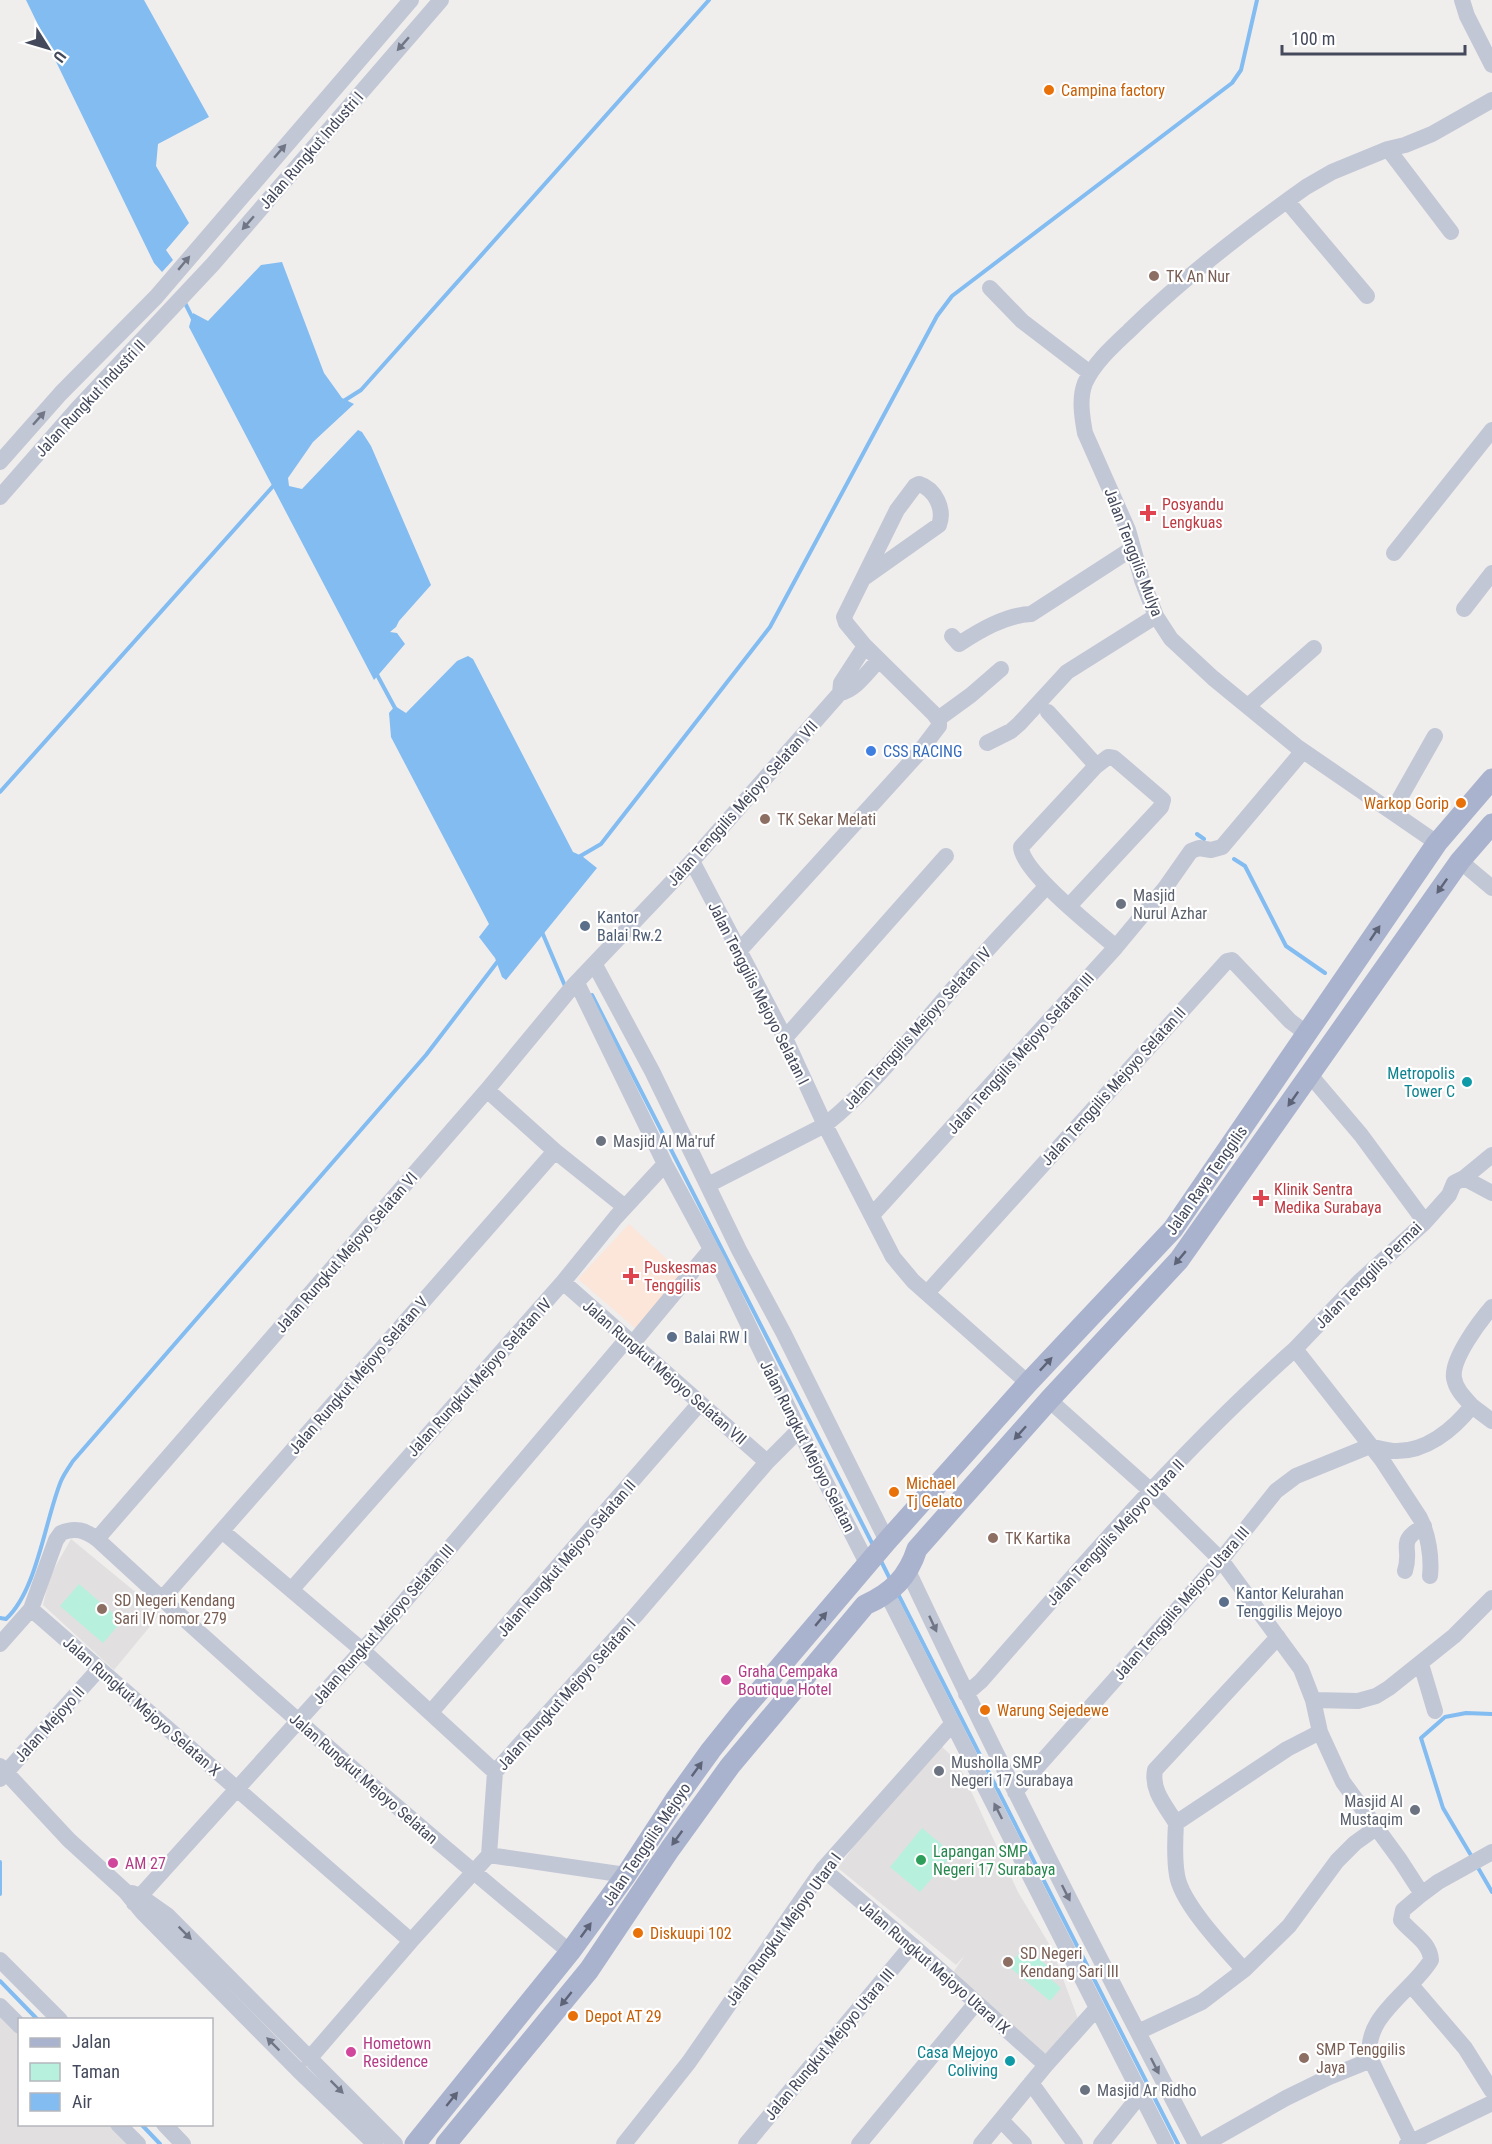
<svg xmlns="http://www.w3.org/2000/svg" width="1492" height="2144" viewBox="0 0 1492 2144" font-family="'Roboto Condensed',sans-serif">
  <rect width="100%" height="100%" fill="#f0eded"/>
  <path fill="#e1dfdf" d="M71 1539 161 1613 114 1670 43 1605 50 1576Z
    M938 1743 957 1761 1018 1892 1052 1949 1078 2019 1047 2056 952 1974 965 1955 956 1965 838 1868 874 1818Z
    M0 2010 19 2030 20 2124 111 2125 130 2144H0Z"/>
  <path fill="#fce6da" d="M629 1224 683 1274 635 1328 578 1279Z"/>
  <path fill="#b7f1dd" d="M79 1584 122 1621 103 1643 60 1606Z
    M922 1828 953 1854 920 1892 890 1867Z
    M1019 1953 1030 1962 1036 1956 1051 1969 1046 1975 1061 1988 1050 2001 1008 1966Z"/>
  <path fill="#82bcf1" d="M26 0H144L209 117 158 144 156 166 189 223 166 250 173 260 162 272 154 263Z
    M282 262 324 373 342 398 354 404 313 442 288 478 289 486 302 489 358 430 362 432 371 446 431 585 399 621 396 627 390 632 397 633 405 644 374 680 189 327 193 313 208 321 261 265Z
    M468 656 473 659 573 852 582 856 597 868 506 980 502 977 495 958 479 937 489 924 391 737 389 713 395 706 406 713 457 661Z"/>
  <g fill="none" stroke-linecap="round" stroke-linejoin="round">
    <path stroke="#82bcf1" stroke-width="4" d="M184 301 194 321
      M342 402 361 390 709 0
      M375 671 396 710
      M0 792 275 484
      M1197 834 1204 839
      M577 858 601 844 770 627 937 316 952 296 1232 83 1241 70 1257 0
      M1234 859 1245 866 1286 946 1325 973
      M542 932 565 986
      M592 995 874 1547
      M880 1559 890 1579
      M898 1594 1178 2144
      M0 1618 6 1619C37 1591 45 1520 61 1481 64 1474 69 1467 73 1461L426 1055 498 961
      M1472 1857 1443 1808 1421 1738 1445 1717 1466 1713 1492 1714
      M0 1862V1894
      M1477 1866 1492 1892
      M0 1981 38 2020
      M141 2124 160 2144"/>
    <path stroke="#c2c7d5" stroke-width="16" d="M1462 0 1467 16 1492 65
      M1388 149 1451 232
      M1287 201 1367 296
      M990 288 1022 321 1090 373
      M0 462 61 393 156 297 411 0
      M0 497 77 409 213 264 441 0
      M1394 553 1492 430
      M1464 609 1492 573
      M952 636 959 644C979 631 1005 615 1031 614L1133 548
      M840 693 841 683 865 646
      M1248 706 1314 648
      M1048 712 1095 764V767L1021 847C1022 872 1095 929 1116 947
      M938 719 971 695 1001 669
      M987 743 1011 731 1019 724 1067 672 1156 616
      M1392 812 1435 736
      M1437 843 1296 746 1213 678 1171 639 1156 616 1142 580 1128 530 1085 433C1082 417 1079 398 1085 383 1094 363 1113 346 1129 331 1183 278 1244 231 1306 187L1332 172 1388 149 1405 145 1432 134 1492 100
      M692 861 785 1038 825 1125 893 1257 913 1281 1028 1383
      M1460 861 1492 888
      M1069 906 1161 807 1163 800 1114 758 1108 757 1095 767
      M739 951 917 755 939 726V721L934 714 865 646 846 623 844 617 897 510 915 486 919 484C935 489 945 509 939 525L864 578
      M595 965 652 1071 739 1250 783 1332 887 1541
      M577 983 665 1164 718 1262 799 1430 868 1565
      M785 1038 946 856
      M1310 1075 1361 1135 1425 1222
      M487 1090 555 1151 625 1207
      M1464 1178 1492 1193
      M708 1185 825 1125C875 1085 915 1032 957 984 986 950 1017 918 1047 886
      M873 1214 1116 947 1165 888 1191 851 1199 848 1211 850 1222 847 1303 751
      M563 1282 767 1462
      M927 1293 1227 961 1232 960 1290 1021 1306 1033
      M633 1343 711 1249
      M1049 1400 1150 1490 1221 1560 1301 1669 1313 1700 1320 1732 1343 1782 1400 1860 1422 1894 1438 1882 1492 1852
      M1472 1406 1492 1421
      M1370 1446C1377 1448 1385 1450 1393 1451 1425 1453 1453 1430 1472 1406 1465 1398 1456 1390 1454 1378 1451 1359 1480 1321 1492 1307
      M222 1531 362 1650 495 1772
      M97 1539 487 1090 573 986 692 861 840 693C856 690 868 671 879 660
      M908 1571C999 1764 1097 1954 1196 2144
      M1405 1571C1413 1546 1395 1543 1424 1526
      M1430 1576C1432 1557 1428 1534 1420 1518L1382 1460 1295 1349 1359 1282 1425 1222 1449 1195 1454 1183 1464 1178 1492 1155
      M292 1589 563 1282 616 1217 665 1164
      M887 1594 1166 2144
      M162 1599 555 1151
      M0 1644 31 1609
      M1421 1664 1435 1711
      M966 1694 981 1681C1082 1566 1181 1450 1295 1349
      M1313 1700 1358 1701 1376 1696 1389 1688 1454 1636 1492 1598
      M431 1712 700 1403
      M0 1766 69 1840 125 1891 143 1913 299 2071 375 2144
      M0 1779 99 1669
      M1015 1792 1221 1560 1276 1491 1296 1476 1370 1446
      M1176 1823C1166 1806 1151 1791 1155 1770L1278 1637
      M1176 1823 1287 1749 1320 1732
      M1176 1823C1175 1840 1174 1858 1177 1875 1181 1903 1225 1949 1244 1970
      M489 1855 626 1875
      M823 1869 912 1945 1046 2065
      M132 1893 140 1896 167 1915 395 2144
      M134 1903 375 1636 627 1339
      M411 1941 31 1609 56 1540 61 1533C75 1527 85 1530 97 1539 250 1681 408 1819 570 1952
      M0 1960 60 2020
      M1411 1985 1465 2048 1492 2091
      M0 2006 20 2026
      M1138 2032 1202 2002 1244 1970 1289 1926 1337 1861 1355 1843 1376 1828
      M309 2059 411 1941 489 1855 495 1772 636 1615 767 1462 799 1430
      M1031 2083 1075 2144
      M1001 2120 1024 2144
      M118 2124 138 2144
      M164 2124 183 2144
      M624 2144 689 2062 823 1869 953 1723
      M746 2144 912 1945
      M859 2144 976 2003
      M981 2144 1046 2065 1097 2008
      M1101 2144 1141 2094
      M1205 2144 1286 2098 1329 2077 1371 2060
      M1407 2144 1492 2103
      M1412 2144 1371 2060C1360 2018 1413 1991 1431 1960 1430 1942 1412 1934 1401 1920L1403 1910 1422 1894"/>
    <path stroke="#aab3ce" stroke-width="21" d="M415 2144 570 1952 626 1875 675 1800 711 1750 739 1715 887 1541 1028 1383 1173 1229 1437 843 1492 779
      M446 2144 589 1970 670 1849 730 1766 865 1605C892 1593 908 1577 917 1549L1049 1400 1179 1260 1460 861 1492 824"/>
  </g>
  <defs><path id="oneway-solid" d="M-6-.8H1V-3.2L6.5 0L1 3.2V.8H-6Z" transform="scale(1.5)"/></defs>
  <g fill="#707686">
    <use href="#oneway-solid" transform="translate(403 44) rotate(131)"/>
    <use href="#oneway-solid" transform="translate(280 151) rotate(-49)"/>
    <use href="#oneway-solid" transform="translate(248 223) rotate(131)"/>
    <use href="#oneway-solid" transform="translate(184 263) rotate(-50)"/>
    <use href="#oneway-solid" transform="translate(39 418) rotate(-48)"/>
    <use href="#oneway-solid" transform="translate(933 1624) rotate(65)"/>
    <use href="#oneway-solid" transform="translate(998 1811) rotate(-117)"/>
    <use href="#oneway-solid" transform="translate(1066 1893) rotate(63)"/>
    <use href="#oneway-solid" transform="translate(185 1933) rotate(45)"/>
    <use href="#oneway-solid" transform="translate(273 2044) rotate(-135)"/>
    <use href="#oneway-solid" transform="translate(1155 2066) rotate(63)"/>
    <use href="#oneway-solid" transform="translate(337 2087) rotate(45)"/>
  </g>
  <g fill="#5e6478">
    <use href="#oneway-solid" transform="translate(1442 886) rotate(125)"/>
    <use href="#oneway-solid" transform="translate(1375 933) rotate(-56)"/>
    <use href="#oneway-solid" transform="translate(1293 1099) rotate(125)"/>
    <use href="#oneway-solid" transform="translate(1180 1258) rotate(130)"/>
    <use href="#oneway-solid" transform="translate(1046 1364) rotate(-47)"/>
    <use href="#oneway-solid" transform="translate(1020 1433) rotate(132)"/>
    <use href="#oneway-solid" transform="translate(821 1619) rotate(-50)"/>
    <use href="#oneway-solid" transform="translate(697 1769) rotate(-54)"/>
    <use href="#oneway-solid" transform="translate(677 1838) rotate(126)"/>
    <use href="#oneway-solid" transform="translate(586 1930) rotate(-54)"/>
    <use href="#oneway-solid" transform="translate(566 1999) rotate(129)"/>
    <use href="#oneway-solid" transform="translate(452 2099) rotate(-51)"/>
  </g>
  <g fill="#e8710a" stroke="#fff" stroke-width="2">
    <circle cx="1049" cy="90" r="6"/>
    <circle cx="1461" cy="803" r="6"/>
    <circle cx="894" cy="1492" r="6"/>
    <circle cx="985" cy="1710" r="6"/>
    <circle cx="638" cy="1933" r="6"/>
    <circle cx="573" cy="2016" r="6"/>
  </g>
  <g fill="#8d6e63" stroke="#fff" stroke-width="2">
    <circle cx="1154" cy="276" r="6"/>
    <circle cx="765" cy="819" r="6"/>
    <circle cx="993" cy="1538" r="6"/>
    <circle cx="102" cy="1609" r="6"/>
    <circle cx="1008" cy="1962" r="6"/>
    <circle cx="1304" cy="2058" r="6"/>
  </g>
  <g fill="#e0444e" stroke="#fff" stroke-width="2">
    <path d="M1145 504h6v6h6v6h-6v6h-6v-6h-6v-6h6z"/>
    <path d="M1258 1189h6v6h6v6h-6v6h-6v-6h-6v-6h6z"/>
    <path d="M628 1267h6v6h6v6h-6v6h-6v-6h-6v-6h6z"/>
  </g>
  <circle fill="#3f7fe0" stroke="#fff" stroke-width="2" cx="871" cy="751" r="6"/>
  <g fill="#6b7280" stroke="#fff" stroke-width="2">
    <circle cx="1121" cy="904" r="6"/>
    <circle cx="601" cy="1141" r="6"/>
    <circle cx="939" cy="1771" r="6"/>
    <circle cx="1415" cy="1810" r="6"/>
    <circle cx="1085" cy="2090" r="6"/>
  </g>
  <g fill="#5c6f8a" stroke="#fff" stroke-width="2">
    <circle cx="585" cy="926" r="6"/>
    <circle cx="672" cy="1337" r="6"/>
    <circle cx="1224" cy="1602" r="6"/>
  </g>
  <g fill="#0f9aa8" stroke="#fff" stroke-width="2">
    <circle cx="1467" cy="1082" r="6"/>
    <circle cx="1010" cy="2061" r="6"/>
  </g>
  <g fill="#d1479c" stroke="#fff" stroke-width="2">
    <circle cx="726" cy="1680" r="6"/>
    <circle cx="113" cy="1863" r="6"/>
    <circle cx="351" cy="2052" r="6"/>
  </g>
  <circle fill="#2e9e5b" stroke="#fff" stroke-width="2" cx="921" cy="1860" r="6"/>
  <g text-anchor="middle" stroke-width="4.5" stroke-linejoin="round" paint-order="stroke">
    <g font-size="16" fill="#c56008" stroke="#fff" text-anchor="start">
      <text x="1061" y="96">Campina factory</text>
      <text x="1449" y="809" text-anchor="end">Warkop Gorip</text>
      <text x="906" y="1489">Michael<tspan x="906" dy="18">Tj Gelato</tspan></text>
      <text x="997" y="1716">Warung Sejedewe</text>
      <text x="650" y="1939">Diskuupi 102</text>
      <text x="585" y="2022">Depot AT 29</text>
    </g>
    <g font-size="16" fill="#444a5b" stroke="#fff">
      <text transform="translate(311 150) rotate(-49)" y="6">Jalan Rungkut Industri I</text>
      <text transform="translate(90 398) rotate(-47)" y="6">Jalan Rungkut Industri II</text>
      <text transform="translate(1134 552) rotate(69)" y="6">Jalan Tenggilis Mulya</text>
      <text transform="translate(742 803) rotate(-48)" y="6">Jalan Tenggilis Mejoyo Selatan VII</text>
      <text transform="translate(759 993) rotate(63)" y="6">Jalan Tenggilis Mejoyo Selatan I</text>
      <text transform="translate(917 1028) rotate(-48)" y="6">Jalan Tenggilis Mejoyo Selatan IV</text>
      <text transform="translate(1020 1053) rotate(-48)" y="6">Jalan Tenggilis Mejoyo Selatan III</text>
      <text transform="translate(1113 1086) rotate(-48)" y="6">Jalan Tenggilis Mejoyo Selatan II</text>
      <text transform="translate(1206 1180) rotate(-55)" y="6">Jalan Raya Tenggilis</text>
      <text transform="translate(346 1252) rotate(-49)" y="6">Jalan Rungkut Mejoyo Selatan VI</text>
      <text transform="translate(1368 1275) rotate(-45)" y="6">Jalan Tenggilis Permai</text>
      <text transform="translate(665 1372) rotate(41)" y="6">Jalan Rungkut Mejoyo Selatan VII</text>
      <text transform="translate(358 1375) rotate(-49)" y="6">Jalan Rungkut Mejoyo Selatan V</text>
      <text transform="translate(479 1377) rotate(-48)" y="6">Jalan Rungkut Mejoyo Selatan IV</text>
      <text transform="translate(808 1446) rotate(63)" y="6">Jalan Rungkut Mejoyo Selatan</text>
      <text transform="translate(1115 1532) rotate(-47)" y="6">Jalan Tenggilis Mejoyo Utara II</text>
      <text transform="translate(566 1558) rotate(-49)" y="6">Jalan Rungkut Mejoyo Selatan II</text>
      <text transform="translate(1181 1603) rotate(-49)" y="6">Jalan Tenggilis Mejoyo Utara III</text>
      <text transform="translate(383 1624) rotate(-49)" y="6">Jalan Rungkut Mejoyo Selatan III</text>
      <text transform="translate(566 1694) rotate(-48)" y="6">Jalan Rungkut Mejoyo Selatan I</text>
      <text transform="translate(142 1706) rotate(41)" y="6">Jalan Rungkut Mejoyo Selatan X</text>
      <text transform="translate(49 1724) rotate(-48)" y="6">Jalan Mejoyo II</text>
      <text transform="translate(364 1778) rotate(41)" y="6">Jalan Rungkut Mejoyo Selatan</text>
      <text transform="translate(646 1844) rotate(-56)" y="6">Jalan Tenggilis Mejoyo</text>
      <text transform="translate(783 1929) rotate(-54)" y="6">Jalan Rungkut Mejoyo Utara I</text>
      <text transform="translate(935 1967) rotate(41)" y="6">Jalan Rungkut Mejoyo Utara IX</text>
      <text transform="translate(829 2044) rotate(-50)" y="6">Jalan Rungkut Mejoyo Utara III</text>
    </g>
    <g font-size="16" fill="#785e54" stroke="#fff" text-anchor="start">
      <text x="1166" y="282">TK An Nur</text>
      <text x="777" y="825">TK Sekar Melati</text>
      <text x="1005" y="1544">TK Kartika</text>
      <text x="114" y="1606">SD Negeri Kendang<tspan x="114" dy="18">Sari IV nomor 279</tspan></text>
      <text x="1020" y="1959">SD Negeri<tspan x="1020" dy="18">Kendang Sari III</tspan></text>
      <text x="1316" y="2055">SMP Tenggilis<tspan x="1316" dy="18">Jaya</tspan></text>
    </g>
    <g font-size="16" fill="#be3a42" stroke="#fff" text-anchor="start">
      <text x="1162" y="510">Posyandu<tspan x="1162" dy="18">Lengkuas</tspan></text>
      <text x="1274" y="1195">Klinik Sentra<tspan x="1274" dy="18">Medika Surabaya</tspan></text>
      <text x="644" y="1273">Puskesmas<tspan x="644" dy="18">Tenggilis</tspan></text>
    </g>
    <g font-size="16" fill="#366cbe" stroke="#fff" text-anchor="start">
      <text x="883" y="757">CSS RACING</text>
    </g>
    <g font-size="16" fill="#5b616d" stroke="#fff" text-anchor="start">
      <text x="1133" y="901">Masjid<tspan x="1133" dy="18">Nurul Azhar</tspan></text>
      <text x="613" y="1147">Masjid Al Ma'ruf</text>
      <text x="951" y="1768">Musholla SMP<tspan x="951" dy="18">Negeri 17 Surabaya</tspan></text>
      <text x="1403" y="1807" text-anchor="end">Masjid Al<tspan x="1403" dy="18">Mustaqim</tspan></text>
      <text x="1097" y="2096">Masjid Ar Ridho</text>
    </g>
    <g font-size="16" fill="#4e5e75" stroke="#fff" text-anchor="start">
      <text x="597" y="923">Kantor<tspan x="597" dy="18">Balai Rw.2</tspan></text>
      <text x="684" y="1343">Balai RW I</text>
      <text x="1236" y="1599">Kantor Kelurahan<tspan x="1236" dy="18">Tenggilis Mejoyo</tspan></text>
    </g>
    <g font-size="16" fill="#0d838f" stroke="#fff" text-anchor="end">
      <text x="1455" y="1079">Metropolis<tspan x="1455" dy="18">Tower C</tspan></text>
      <text x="998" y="2058">Casa Mejoyo<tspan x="998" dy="18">Coliving</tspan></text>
    </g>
    <g font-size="16" fill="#b23c85" stroke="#fff" text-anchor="start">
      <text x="738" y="1677">Graha Cempaka<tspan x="738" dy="18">Boutique Hotel</tspan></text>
      <text x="125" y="1869">AM 27</text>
      <text x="363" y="2049">Hometown<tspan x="363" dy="18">Residence</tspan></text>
    </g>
    <g font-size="16" fill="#27864d" stroke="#fff" text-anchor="start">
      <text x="933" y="1857">Lapangan SMP<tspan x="933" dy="18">Negeri 17 Surabaya</tspan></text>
    </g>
  </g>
  <rect x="18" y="2018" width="195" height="108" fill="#ffffff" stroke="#b4b7bd" stroke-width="1.5"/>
  <rect x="30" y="2038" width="30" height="9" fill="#aab3ce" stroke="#b4b7bd" stroke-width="1.5"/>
  <text x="72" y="2048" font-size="18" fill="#444a5b">Jalan</text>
  <rect x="30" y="2063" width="30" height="18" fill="#b7f1dd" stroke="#b4b7bd" stroke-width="1.5"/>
  <text x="72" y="2078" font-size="18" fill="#444a5b">Taman</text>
  <rect x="30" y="2093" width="30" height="18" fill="#82bcf1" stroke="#b4b7bd" stroke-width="1.5"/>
  <text x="72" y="2108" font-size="18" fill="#444a5b">Air</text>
  <g transform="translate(48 48) rotate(127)" stroke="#ffffff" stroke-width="4.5" paint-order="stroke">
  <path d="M0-4.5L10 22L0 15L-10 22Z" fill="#444a5b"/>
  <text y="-9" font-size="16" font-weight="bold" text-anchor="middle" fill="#444a5b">U</text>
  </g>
  <path d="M1282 45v9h183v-9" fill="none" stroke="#444a5b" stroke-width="3"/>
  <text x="1291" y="45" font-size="18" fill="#444a5b" stroke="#ffffff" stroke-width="4.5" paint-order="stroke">100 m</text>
</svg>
